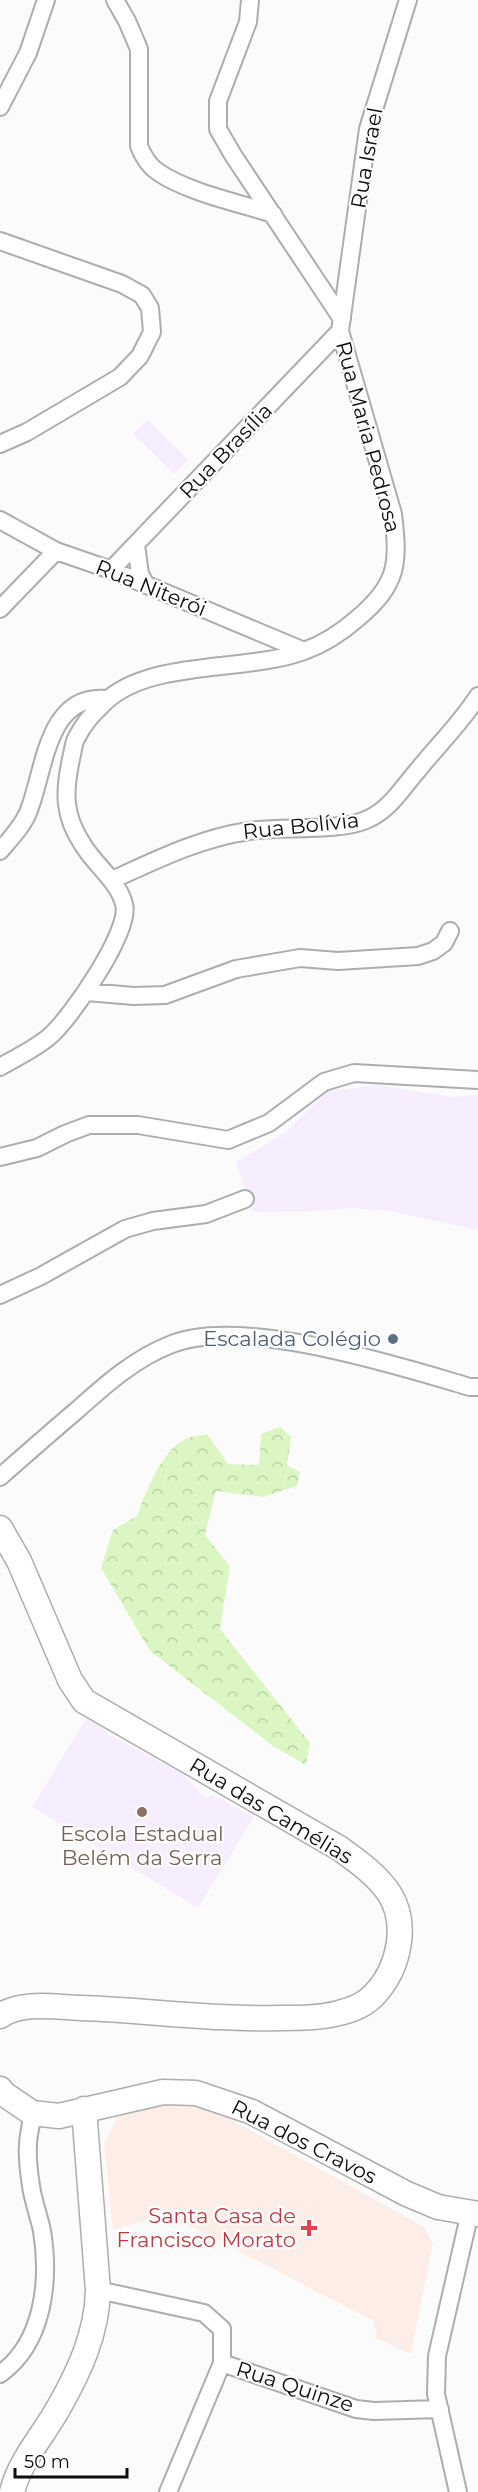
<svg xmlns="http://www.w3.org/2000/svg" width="478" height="2492" viewBox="0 0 478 2492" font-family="Montserrat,sans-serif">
  <defs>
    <pattern id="forest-crowns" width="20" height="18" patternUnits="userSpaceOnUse" patternTransform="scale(1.5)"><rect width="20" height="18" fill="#dbf6c2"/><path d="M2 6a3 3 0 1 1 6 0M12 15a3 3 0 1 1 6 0" fill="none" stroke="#bbd2a6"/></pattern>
  </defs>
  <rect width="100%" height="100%" fill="#fbfbfc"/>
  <path fill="#f6eefe" d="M147 419 188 459 174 474 133 434Z
    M377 1085 453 1097 478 1095V1230L389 1211 349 1208 324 1211 253 1212 236 1162 286 1132 329 1091Z
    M88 1715 109 1735 183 1774 205 1797 213 1795 254 1817 198 1908 32 1807Z"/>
  <path fill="#fceee7" d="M200 2102 424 2227 433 2243 411 2354 377 2338 374 2321 196 2229 159 2217 113 2230 104 2143 118 2117 162 2103Z"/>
  <path fill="url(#forest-crowns)" d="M280 1427 291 1437 287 1465 300 1472 297 1486 263 1497 216 1491 205 1535 230 1566 220 1629 310 1743 306 1765 273 1746 150 1651 101 1568 113 1530 137 1516C145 1494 162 1450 184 1440 190 1436 200 1436 207 1434L228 1464 259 1465 261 1434Z"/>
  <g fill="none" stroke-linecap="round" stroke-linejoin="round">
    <defs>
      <path id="street" d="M115 0 127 21 139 49V146C143 156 149 166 158 172 187 192 239 203 273 214
        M250 0 248 22 218 101V129L233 155 342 319
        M0 107 28 53 46 0
        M0 241 122 284 142 295 150 308 152 332 140 356 120 377 27 432 0 444
        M0 520 56 551 111 570 304 651
        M136 545 140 574 146 585
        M111 570 340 331
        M0 609 56 551
        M0 851C10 839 24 825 29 810 45 769 47 693 107 699
        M112 880C156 860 200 838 249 831 282 826 337 832 366 820 390 810 402 788 418 770 438 745 461 723 478 696
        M87 992 134 996 165 995 236 969 300 958 338 961 418 956 433 951 444 943 450 931
        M0 1067C17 1057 35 1049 50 1036 70 1019 132 930 124 904 118 881 95 865 83 845 63 815 64 792 71 759 73 752 73 743 77 737 83 725 92 714 102 705 146 658 246 673 304 651 324 644 342 632 358 618 398 584 399 564 393 514L340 331 368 129 408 0
        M0 1157 37 1148 65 1134 89 1125H138L228 1140 269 1123 324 1082 354 1073 478 1080
        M0 1295 41 1276 125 1229 153 1221 206 1214 245 1199
        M0 1477C25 1455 50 1433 76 1411 105 1385 135 1358 172 1344 242 1316 398 1366 470 1387H478
        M98 2290 204 2313 222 2329V2363L168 2492
        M222 2363 356 2409 374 2411 440 2409
        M0 2374C44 2343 50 2280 42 2231 39 2216 33 2201 31 2186 29 2173 27 2158 28 2145 28 2134 32 2124 32 2113
        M458 2492 436 2394 437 2356 470 2212"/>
      <path id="secondary" d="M0 1528 19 1561 70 1680 84 1701 339 1848C357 1861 376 1874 389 1893 409 1924 399 1968 375 1994 366 2004 352 2010 339 2013 320 2018 300 2018 280 2018 213 2020 146 2010 80 2008 55 2007 21 2001 0 2016
        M0 2089 4 2094 32 2113 59 2116 163 2092 196 2093 252 2112 407 2194 438 2207 478 2214
        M12 2492C20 2460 43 2436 59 2407 80 2370 97 2333 98 2290L84 2109"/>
    </defs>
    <use href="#street" stroke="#acadae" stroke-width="20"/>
    <use href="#secondary" stroke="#acadae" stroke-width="27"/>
    <use href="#street" stroke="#fff" stroke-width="16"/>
    <use href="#secondary" stroke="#fff" stroke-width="24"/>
  </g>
  <circle fill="#5c6f8a" stroke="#fff" stroke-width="2" cx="393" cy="1339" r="6"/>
  <circle fill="#8d6e63" stroke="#fff" stroke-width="2" cx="142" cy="1812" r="6"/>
  <path fill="#e0444e" stroke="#fff" stroke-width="2" d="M306 2219h6v6h6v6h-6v6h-6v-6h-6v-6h6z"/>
  <g text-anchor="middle" stroke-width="4.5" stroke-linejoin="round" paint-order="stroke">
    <g font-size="21" fill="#0c0d0d" stroke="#fff">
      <text transform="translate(367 158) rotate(-80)" y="7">Rua Israel</text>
      <text transform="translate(368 437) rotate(75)" y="7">Rua Maria Pedrosa</text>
      <text transform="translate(226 451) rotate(-46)" y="7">Rua Brasília</text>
      <text transform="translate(151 588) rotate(22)" y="7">Rua Niterói</text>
      <text transform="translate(301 826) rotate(-6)" y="7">Rua Bolívia</text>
      <text transform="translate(271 1811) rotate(31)" y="7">Rua das Camélias</text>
      <text transform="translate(304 2142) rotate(27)" y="7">Rua dos Cravos</text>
      <text transform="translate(295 2387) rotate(18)" y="7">Rua Quinze</text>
    </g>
    <g font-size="21" fill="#4e5e75" stroke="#fff" text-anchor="end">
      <text x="381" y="1346">Escalada Colégio</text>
    </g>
    <g font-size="21" fill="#785e54" stroke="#fff">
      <text x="142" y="1841">Escola Estadual<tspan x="142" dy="24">Belém da Serra</tspan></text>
    </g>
    <g font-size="21" fill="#be3a42" stroke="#fff" text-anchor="end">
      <text x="296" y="2223">Santa Casa de<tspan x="296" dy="24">Francisco Morato</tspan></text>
    </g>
  </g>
  <path d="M15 2468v9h112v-9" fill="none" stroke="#0c0d0d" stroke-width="3"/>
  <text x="24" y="2468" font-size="18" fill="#0c0d0d" stroke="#ffffff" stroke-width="4.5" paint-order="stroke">50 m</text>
</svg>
